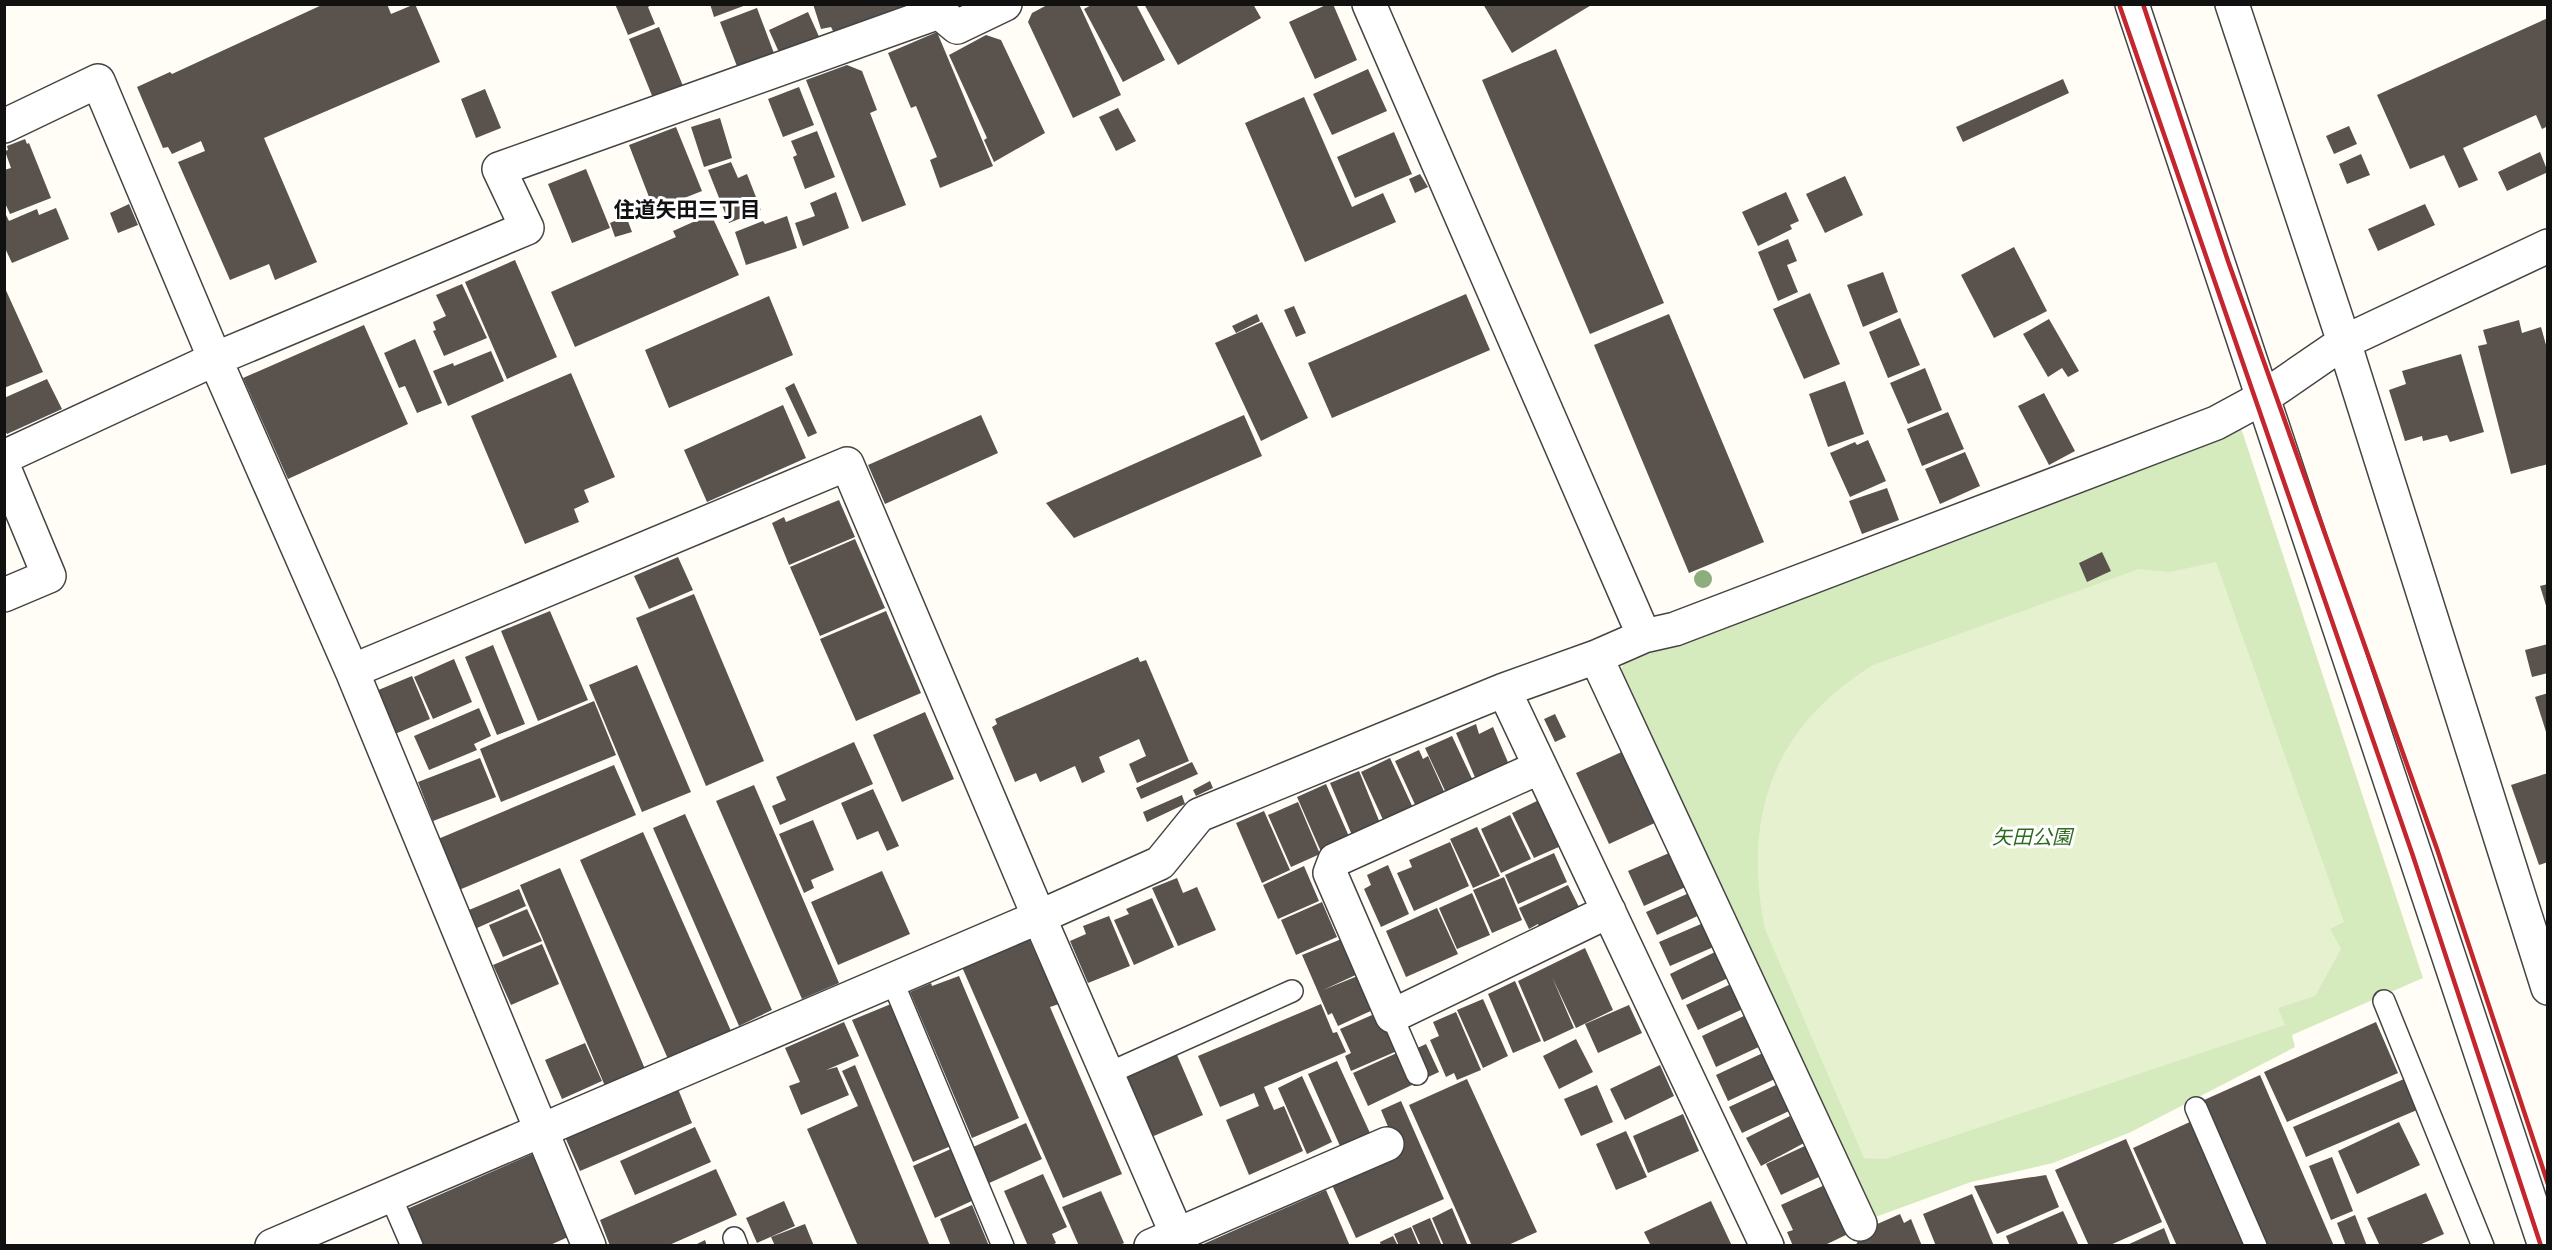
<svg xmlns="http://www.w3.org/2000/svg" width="2552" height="1250" viewBox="0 0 2552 1250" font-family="'Zilla Slab','Noto Sans JP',serif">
  <rect width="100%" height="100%" fill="#fffdf5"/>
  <path fill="#d5ebbd" d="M2241 428 2423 978 2292 1035 2295 1047 2131 1132 2053 1163 1971 1182 1870 1219 1617 678 1624 663Z"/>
  <path fill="#e6f2cf" d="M2216 562 2344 922 2330 929 2341 949 2315 996 2278 1008 2285 1025 1885 1159 1864 1158 1765 929C1742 816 1773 727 1873 665L2139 569 2170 572Z"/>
  <path fill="#5a524d" d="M324 4H387L391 14 415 4 440 62 264 138 317 262 275 280 269 264 230 280 178 162 205 151 201 141 172 154 168 147 163 148 137 87 170 72 172 74Z
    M615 4H653L648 7 655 24 628 35Z
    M710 4H746V5L714 17Z
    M813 4H903L906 13 837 39 831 27 821 29Z
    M1049 4H1079L1121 95 1073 118 1028 22 1032 13Z
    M1093 4H1136L1165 60 1123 82 1084 9Z
    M1144 4H1253L1261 18 1178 65Z
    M1328 4H1333L1357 60 1315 79 1289 22Z
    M1483 4H1593L1512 53Z
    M757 8 775 56 738 69 720 22Z
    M808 12 821 41 782 59 769 30Z
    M2548 18V126L2542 129 2536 115 2463 148 2478 180 2459 188 2444 155 2410 169 2377 95Z
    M659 27 683 86 653 98 629 39Z
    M937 32 993 166 940 188 930 160 937 157 916 106 911 108 888 53Z
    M986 35 1001 40 1045 133 994 162 984 140 987 138 949 55Z
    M1556 49 1664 303 1590 334 1482 80Z
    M847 65 862 71 877 110 870 113 906 205 862 222 806 80Z
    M1368 69 1387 111 1332 135 1313 94Z
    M2063 79 2069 93 1963 142 1956 127Z
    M799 87 814 125 783 137 768 99Z
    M485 89 501 128 476 138 461 99Z
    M1304 97 1352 207 1383 193 1396 222 1305 262 1245 123Z
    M1118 108 1136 141 1116 151 1099 117Z
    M720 118 732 158 704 167 691 127Z
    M2349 126 2357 144 2334 154 2326 136Z
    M676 127 702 191 654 210 629 145Z
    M817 131 835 177 805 189 793 157 797 155 791 141Z
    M1394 132 1412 174 1355 198 1337 157Z
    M25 139 27 144 29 143 51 198 10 214 4 201V170L11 168 5 151 8 150 7 146Z
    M2540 152 2548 172 2507 191 2498 172Z
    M2361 154 2370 175 2347 184 2339 164Z
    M731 162 738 178 747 174 761 210 729 223 708 170Z
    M586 169 610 228 572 243 548 184Z
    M1420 174 1428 187 1415 193 1409 179Z
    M1845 176 1863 215 1825 233 1806 194Z
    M836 192 849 228 803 246 795 223 815 216 810 203Z
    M1786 192 1799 221 1790 225 1792 229 1758 246 1742 212Z
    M129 204 138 225 118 233 110 213Z
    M2425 204 2435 225 2378 251 2368 229Z
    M56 208 69 239 12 263 4 246V211L9 221 37 209 39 215Z
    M711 214 739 275 575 347 551 292 676 237 673 231Z
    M626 216 632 232 615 237 610 223Z
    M787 216 797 248 746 265 735 232 763 221 765 224Z
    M1788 239 1797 261 1787 265 1798 292 1778 301 1758 252Z
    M2014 247 2047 311 1994 338 1961 275Z
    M515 260 557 357 507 379 465 282Z
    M1883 272 1898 312 1863 327 1847 285Z
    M462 284 487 338 444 356 433 331 436 330 433 322 446 316 436 295Z
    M4 286 43 372 4 388Z
    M1810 293 1840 364 1804 379 1773 309Z
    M1466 294 1490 350 1332 418 1308 363Z
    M769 296 793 355 669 408 645 350Z
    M1294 306 1306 333 1296 337 1284 310Z
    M1257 314 1260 321 1236 333 1232 326Z
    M1669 314 1764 542 1689 573 1594 345Z
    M1900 318 1920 365 1888 378 1869 332Z
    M2049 319 2079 371 2068 377 2062 368 2048 377 2023 334Z
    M2519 320 2522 333 2541 327 2548 352V464L2511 474 2478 346 2487 344 2483 330Z
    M1262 322 1308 418 1261 441 1215 343Z
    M364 325 408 424 288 479 243 378Z
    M415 339 442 403 417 413 405 386 399 388 384 353Z
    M491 351 504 381 448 406 433 371 453 363 454 366Z
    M2461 354 2484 432 2450 442 2447 435 2423 441 2422 436 2405 441 2389 390 2406 384 2402 371Z
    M1925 368 1942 410 1908 424 1890 383Z
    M571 373 615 477 584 490 589 502 574 509 579 522 525 544 471 416Z
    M47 379 62 409 7 434 4 430V398Z
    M1845 381 1864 434 1828 447 1809 394Z
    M794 383 817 433 808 437 785 388Z
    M2044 393 2075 451 2049 465 2018 406Z
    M783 405 806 458 707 502 684 450Z
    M1948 412 1964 449 1922 466 1907 429Z
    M981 415 998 453 885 504 868 465Z
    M1244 415 1262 456 1074 538 1046 503Z
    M1868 440 1886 481 1850 497 1830 453 1855 442 1857 445Z
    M1965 452 1980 486 1940 504 1925 469Z
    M1887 488 1899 520 1862 534 1849 501Z
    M839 500 855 537 789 565 772 523 784 517 786 522Z
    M855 539 885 608 820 636 790 567Z
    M2102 552 2111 571 2087 582 2079 563Z
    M678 557 693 590 649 609 634 576Z
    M2548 584V609H2547L2540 586Z
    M694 594 764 761 706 786 636 618Z
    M550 611 588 700 538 721 501 631Z
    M886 611 921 693 856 721 820 639Z
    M2548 644V673L2532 677 2525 650Z
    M493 645 525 724 497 735 465 657Z
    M1138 657 1140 662 1146 660 1189 761 1137 783 1129 764 1146 756 1139 739 1099 757 1105 772 1082 783 1075 766 1040 782 1036 773 1015 782 992 727 997 724 995 719Z
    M454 659 472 702 433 719 414 677Z
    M637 665 691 792 642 812 589 685Z
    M412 676 430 719 395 734 376 691Z
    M2548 693V735H2547L2535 697Z
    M594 701 616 755 501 802 480 749Z
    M479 708 491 736 474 744 477 750 429 770 414 736Z
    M925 712 954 779 902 802 873 735Z
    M1555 714 1566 737 1555 742 1544 719Z
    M1476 724 1479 734 1493 727 1510 767 1477 782 1456 733Z
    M1452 736 1475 785 1448 797 1425 748Z
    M854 742 873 784 780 825 772 806 786 800 776 777Z
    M1419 750 1423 759 1428 756 1447 798 1418 811 1395 761Z
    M1626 750 1659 821 1609 844 1576 773Z
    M480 758 496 797 433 821 418 782Z
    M1390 758 1414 810 1385 824 1361 772Z
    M1192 762 1198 774 1141 799 1136 788Z
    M614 765 636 815 459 890 438 839Z
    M1359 771 1382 828 1354 840 1330 783Z
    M2548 773V862L2539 865 2511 785Z
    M1210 781 1213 788 1196 796 1193 790Z
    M1326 784 1351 841 1322 854 1297 797Z
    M754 785 839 983 802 999 716 801Z
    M873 789 899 846 887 851 878 831 857 840 841 803Z
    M1182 795 1185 804 1147 822 1143 812Z
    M1539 800 1561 846 1534 858 1512 813Z
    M1298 802 1320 854 1291 867 1268 815Z
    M1264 811 1290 870 1262 883 1236 823Z
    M685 814 772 1010 739 1026 653 828Z
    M1510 815 1531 859 1501 873 1481 829Z
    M813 820 834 870 811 880 814 888 804 893 779 834Z
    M1477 827 1500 876 1473 888 1450 839Z
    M643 832 731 1031 668 1059 580 860Z
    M1450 842 1469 886 1414 911 1397 873 1412 867 1409 860Z
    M1676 850 1692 884 1644 906 1628 871Z
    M1554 853 1567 882 1518 904 1505 875Z
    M1388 865 1409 914 1381 927 1364 889 1371 885 1367 875Z
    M1304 866 1319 901 1278 919 1263 885Z
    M560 868 645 1069 605 1086 520 885Z
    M882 871 910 934 838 965 811 902Z
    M1504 877 1522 920 1492 933 1473 890Z
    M1177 878 1183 893 1197 887 1216 930 1178 946 1152 888Z
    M1568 885 1579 907 1557 917 1559 921 1540 929 1538 924 1529 929 1519 908Z
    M519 889 526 906 477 928 469 910Z
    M1696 890 1706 912 1657 935 1646 912Z
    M1472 893 1490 935 1457 949 1439 908Z
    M1152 898 1174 947 1134 965 1114 920 1129 914 1126 909Z
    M1322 902 1337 937 1296 955 1281 920Z
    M1437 908 1458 954 1406 977 1386 931Z
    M527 909 542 941 503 957 489 925Z
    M1109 916 1130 966 1088 983 1070 941 1086 934 1083 926Z
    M1708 921 1718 945 1670 966 1659 942Z
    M1344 938 1360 973 1323 990 1360 975 1375 1009 1338 1026 1332 1013 1328 1015 1302 955Z
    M1029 939 1059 1004 1050 1007 1122 1174 1063 1198 962 967Z
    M542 944 559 984 511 1005 493 965Z
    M1585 948 1613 1010 1576 1028 1552 977 1574 1028 1544 1042 1518 981Z
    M1715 952 1728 978 1682 1000 1670 974Z
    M959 976 1019 1118 972 1138 910 992 931 983 932 986Z
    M1515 981 1541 1041 1513 1053 1488 994Z
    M1733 983 1745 1008 1698 1030 1686 1005Z
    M1483 999 1508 1056 1483 1068 1457 1010Z
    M891 1004 951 1146 913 1162 852 1020Z
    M1321 1004 1333 1033 1337 1032 1346 1052 1264 1087 1274 1110 1284 1106 1303 1151 1249 1175 1226 1120 1259 1106 1254 1093 1220 1107 1198 1056Z
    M1629 1005 1642 1033 1598 1053 1585 1024Z
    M1379 1012 1397 1051 1351 1071 1345 1056 1351 1053 1340 1029Z
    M1456 1012 1481 1070 1457 1080 1454 1073 1446 1077 1430 1040 1439 1036 1433 1022Z
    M1748 1014 1763 1045 1716 1067 1702 1036Z
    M844 1022 859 1056 826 1070 837 1067 849 1095 801 1115 789 1086 800 1082 785 1048Z
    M2376 1022 2398 1073 2287 1122 2264 1072Z
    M1576 1039 1593 1072 1559 1089 1543 1056Z
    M585 1043 602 1081 562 1099 545 1060Z
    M1426 1044 1439 1072 1424 1079 1411 1051Z
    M1399 1052 1414 1084 1368 1106 1353 1073Z
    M1765 1052 1777 1078 1728 1101 1716 1075Z
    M1177 1055 1203 1115 1149 1138 1122 1078Z
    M1337 1061 1370 1133 1340 1146 1308 1074Z
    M855 1065 930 1246H858L807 1129 858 1106 842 1071Z
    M1660 1065 1674 1096 1625 1120 1610 1089Z
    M2260 1075 2293 1151 2334 1246H2268L2204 1100Z
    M1302 1076 1332 1142 1307 1154 1278 1088Z
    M1467 1079 1537 1232 1506 1246H1472L1409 1105Z
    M2404 1079 2417 1110 2306 1157 2293 1127Z
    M1597 1085 1613 1122 1581 1136 1564 1099Z
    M1776 1085 1789 1111 1742 1133 1729 1107Z
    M678 1089 692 1123 580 1171 565 1137Z
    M1401 1101 1444 1199 1356 1238 1332 1185 1400 1155 1381 1110Z
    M1683 1114 1699 1151 1648 1173 1633 1136Z
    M1790 1116 1804 1143 1761 1166 1746 1138Z
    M2192 1121 2247 1246H2177L2133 1148Z
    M2399 1122 2420 1165 2357 1194 2338 1151Z
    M1026 1123 1042 1159 987 1184 971 1148Z
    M695 1127 711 1162 635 1195 620 1161Z
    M1626 1131 1647 1177 1616 1190 1596 1144Z
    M2126 1139 2162 1222 2108 1246H2089L2055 1170Z
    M1809 1144 1823 1175 1781 1195 1766 1164Z
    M953 1148 976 1199 935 1218 913 1166Z
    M532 1154 568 1237 548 1246H423L407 1209Z
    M2332 1157 2353 1211 2331 1220 2309 1166Z
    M716 1169 737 1215 667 1246H610L600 1220Z
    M1043 1174 1067 1227 1052 1234 1056 1243 1050 1246H1028L1004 1191Z
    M2046 1175 2059 1207 1997 1234 1974 1186Z
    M1827 1184 1850 1233 1823 1246H1793L1787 1232 1793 1230 1781 1205Z
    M1326 1190 1350 1246H1199Z
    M1101 1191 1124 1243 1118 1246H1079L1062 1207Z
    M2426 1193 2444 1234 2417 1246H2380L2367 1218Z
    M1972 1194 1994 1246H1936L1923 1214Z
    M784 1201 795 1226 757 1243 746 1218Z
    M1711 1201 1732 1246H1651L1644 1232Z
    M972 1205 989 1246H951L940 1219Z
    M1452 1208 1468 1246H1444L1432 1218Z
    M2063 1211 2079 1246H2010L2006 1236Z
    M1900 1214 1904 1223 1911 1219 1922 1246H1855L1866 1229Z
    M2355 1215 2367 1246H2346L2337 1223Z
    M1430 1218 1442 1246H1421L1412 1226Z
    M805 1224 814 1246H775L771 1237Z
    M1411 1227 1419 1246H1399L1394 1234Z
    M2164 1228 2171 1246H2125Z
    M1393 1236 1398 1246H1381L1380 1242Z
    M705 1240 707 1246H693Z"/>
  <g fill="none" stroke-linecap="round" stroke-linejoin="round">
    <defs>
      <path id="lane" d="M892 980 1003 1246
        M2384 1001 2483 1246
        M1392 1016 1417 1074
        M1107 1074 1292 991
        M2196 1108 2256 1246
        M390 1195 412 1246
        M734 1238 737 1246"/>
      <path id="street" d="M2132 4 2545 1246
        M2232 4 2344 342 2548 988
        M4 126 98 81 215 359 352 671 589 1246
        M4 457 215 359 527 228 499 169 939 12 957 27 1005 4
        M4 468 49 576 4 595
        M1644 636 1675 629 2216 423 2264 397 2344 342 2548 246
        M1596 657 1860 1224
        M1504 690 1767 1246
        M1540 767 1335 860 1330 873 1392 1016 1609 911
        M272 1246 1039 917 847 464 352 671
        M1151 1246 1387 1144
        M1182 1246 1039 917 1160 863 1199 815 1504 690 1596 657 1644 636 1369 4"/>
    </defs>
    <use href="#lane" stroke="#444" stroke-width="24"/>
    <use href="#street" stroke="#444" stroke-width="36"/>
    <use href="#lane" stroke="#fff" stroke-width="21"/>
    <use href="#street" stroke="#fff" stroke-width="33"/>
    <path stroke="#c4262e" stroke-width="4.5" d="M2119 4 2413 856 2541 1246
      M2143 4 2228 261 2437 849 2548 1184"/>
  </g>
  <circle fill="#8dad7f" cx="1703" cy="579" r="9"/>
  <g text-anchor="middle" stroke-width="6" stroke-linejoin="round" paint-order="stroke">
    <g font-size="20" font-style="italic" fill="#2f6b1f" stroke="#fff">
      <text x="2032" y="844">矢田公園</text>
    </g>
    <g font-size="21" font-weight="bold" fill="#111" stroke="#fff">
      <text x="687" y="217">住道矢田三丁目</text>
    </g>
  </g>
  <rect width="2552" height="1250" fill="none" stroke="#111111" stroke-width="12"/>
</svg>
